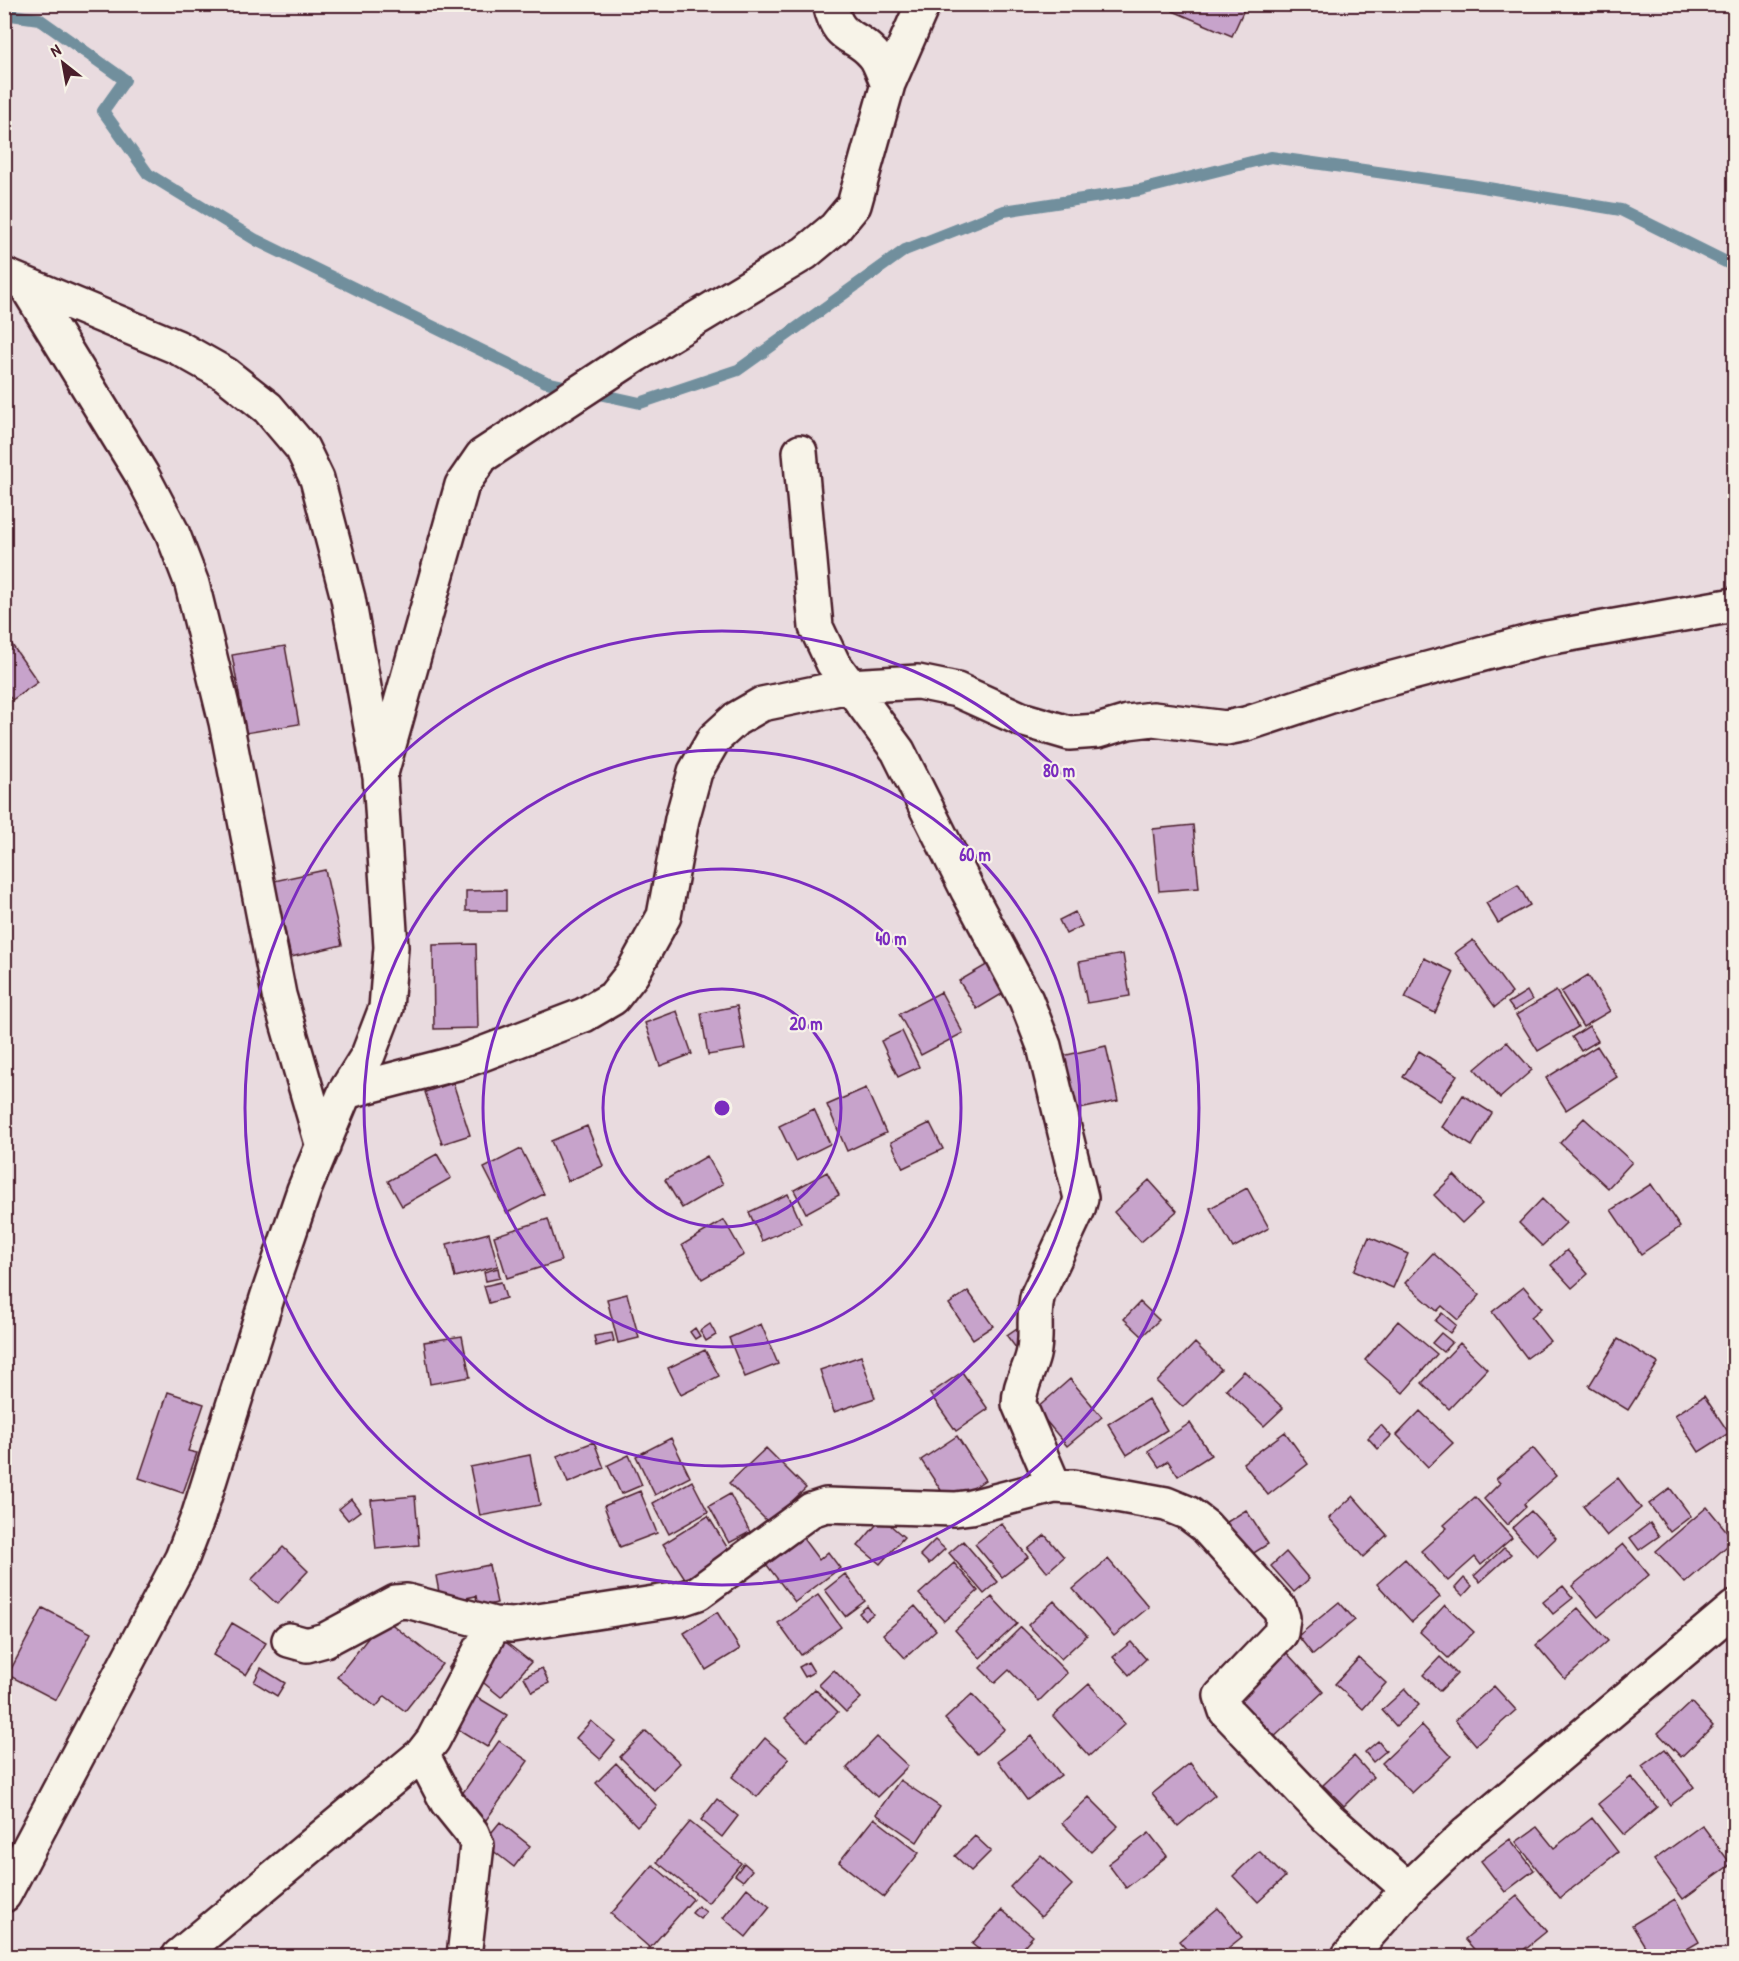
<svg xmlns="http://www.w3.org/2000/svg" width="1739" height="1961" viewBox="0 0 1739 1961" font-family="'Patrick Hand',sans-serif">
  <rect width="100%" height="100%" fill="#e9dbdf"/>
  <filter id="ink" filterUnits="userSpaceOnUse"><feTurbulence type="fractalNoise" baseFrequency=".0167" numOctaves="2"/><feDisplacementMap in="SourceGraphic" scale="12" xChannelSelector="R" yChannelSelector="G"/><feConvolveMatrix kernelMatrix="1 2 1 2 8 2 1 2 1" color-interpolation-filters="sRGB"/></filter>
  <g filter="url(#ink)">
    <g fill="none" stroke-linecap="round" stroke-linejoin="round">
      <path stroke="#718f9d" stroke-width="12" d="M4 14 39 19 125 80 103 111 148 174 256 240 546 382 640 403 738 370 905 250 1004 211 1140 190 1271 157 1470 185 1621 210 1734 266"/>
    </g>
    <path fill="#c7a3cb" stroke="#4a1f2b" stroke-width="1.5" d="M1175 4H1244L1246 5 1232 36 1173 11Z
      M10 642 38 682 12 700 4 690V646Z
      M285 646 299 724 246 733 232 655Z
      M1193 825 1199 888 1159 891 1153 829Z
      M325 870 342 945 291 957 274 881Z
      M1518 885 1530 905 1498 923 1486 903Z
      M506 890V911H466V891Z
      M1075 912 1082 926 1066 934 1059 920Z
      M1473 940 1512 993 1495 1007 1455 953Z
      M476 944 478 1028 434 1029 433 945Z
      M1123 954 1130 996 1087 1003 1079 962Z
      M1424 958 1454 972 1435 1013 1405 998Z
      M995 960 1012 988 977 1009 959 981Z
      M1588 975 1610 1011 1583 1027 1561 992Z
      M1527 991 1532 1000 1514 1011 1508 1003Z
      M1556 991 1578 1027 1538 1051 1516 1015Z
      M941 992 963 1033 921 1055 899 1014Z
      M737 1006 745 1049 708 1055 701 1013Z
      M677 1011 692 1054 660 1066 645 1023Z
      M1589 1026 1598 1041 1581 1051 1572 1037Z
      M902 1031 919 1067 898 1077 881 1041Z
      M1507 1042 1532 1070 1500 1098 1475 1069Z
      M1106 1046 1118 1101 1070 1111 1058 1057Z
      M1597 1046 1617 1077 1566 1110 1546 1078Z
      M1419 1051 1457 1075 1440 1101 1403 1077Z
      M453 1083 470 1135 442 1144 425 1092Z
      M866 1088 886 1133 847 1151 827 1105Z
      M1463 1095 1492 1113 1472 1146 1442 1127Z
      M814 1109 830 1144 796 1161 779 1126Z
      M1584 1118 1632 1162 1608 1188 1560 1143Z
      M930 1123 943 1149 903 1168 891 1142Z
      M587 1126 603 1166 568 1181 551 1141Z
      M521 1149 544 1194 507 1213 484 1168Z
      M437 1154 451 1178 402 1206 388 1181Z
      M707 1156 723 1184 682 1208 665 1180Z
      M827 1172 839 1195 806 1213 794 1190Z
      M1454 1175 1482 1204 1462 1223 1434 1195Z
      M1149 1180 1177 1211 1141 1242 1114 1212Z
      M1651 1184 1680 1227 1641 1254 1611 1210Z
      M1247 1188 1269 1228 1233 1248 1210 1208Z
      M788 1194 801 1223 762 1241 749 1212Z
      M1542 1199 1566 1223 1542 1246 1519 1223Z
      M548 1219 561 1261 507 1278 494 1236Z
      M724 1220 744 1255 702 1279 682 1245Z
      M489 1233 498 1266 455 1277 447 1244Z
      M1369 1237 1408 1254 1393 1288 1354 1271Z
      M1567 1250 1588 1274 1572 1288 1551 1265Z
      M1433 1253 1480 1295 1458 1320 1442 1306 1437 1311 1405 1283Z
      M498 1268 500 1278 486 1281 484 1272Z
      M501 1282 506 1298 489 1303 484 1286Z
      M1524 1287 1542 1308 1531 1317 1550 1341 1527 1358 1492 1312Z
      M968 1291 993 1326 973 1339 949 1304Z
      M627 1294 639 1338 618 1343 607 1299Z
      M1140 1302 1159 1320 1142 1336 1124 1319Z
      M1442 1313 1456 1325 1450 1333 1435 1321Z
      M1398 1321 1437 1354 1403 1393 1365 1360Z
      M710 1324 716 1335 706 1341 700 1331Z
      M761 1324 778 1364 745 1377 729 1338Z
      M695 1328 700 1336 695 1339 690 1332Z
      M1017 1329 1026 1340 1016 1348 1007 1336Z
      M612 1333 614 1341 596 1346 594 1336Z
      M1441 1333 1452 1342 1443 1352 1432 1343Z
      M462 1336 470 1377 430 1384 424 1342Z
      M1618 1339 1658 1363 1628 1410 1589 1386Z
      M1195 1343 1221 1369 1183 1407 1157 1382Z
      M1460 1343 1487 1369 1449 1409 1422 1383Z
      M705 1350 719 1376 681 1395 668 1368Z
      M861 1356 875 1398 834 1412 820 1370Z
      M1244 1371 1283 1408 1264 1426 1226 1389Z
      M962 1372 988 1409 956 1431 930 1394Z
      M1070 1379 1102 1417 1067 1446 1036 1409Z
      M168 1392 204 1404 188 1451 197 1453 183 1493 139 1478Z
      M1704 1396 1729 1433 1699 1452 1675 1415Z
      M1148 1399 1167 1430 1127 1455 1108 1424Z
      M1420 1411 1453 1443 1428 1467 1397 1435Z
      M1190 1423 1211 1455 1178 1476 1168 1461 1159 1467 1148 1451Z
      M1381 1425 1391 1436 1378 1449 1368 1438Z
      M1285 1432 1308 1464 1268 1495 1243 1463Z
      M957 1436 985 1480 950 1504 921 1460Z
      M671 1438 690 1477 655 1495 636 1456Z
      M594 1442 604 1468 568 1483 557 1456Z
      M766 1448 806 1488 769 1523 729 1483Z
      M1533 1448 1556 1476 1524 1504 1526 1507 1507 1525 1484 1499 1500 1483 1496 1479Z
      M530 1455 540 1505 480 1516 470 1467Z
      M629 1455 642 1485 621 1494 608 1465Z
      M1618 1478 1641 1508 1607 1536 1583 1506Z
      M692 1481 708 1512 669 1534 653 1503Z
      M1670 1488 1691 1516 1670 1532 1649 1504Z
      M640 1491 657 1533 620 1547 604 1506Z
      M730 1494 750 1532 729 1543 709 1506Z
      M415 1496 419 1545 376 1549 371 1500Z
      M1353 1496 1387 1535 1363 1557 1329 1518Z
      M1475 1497 1512 1538 1481 1565 1475 1557 1448 1581 1421 1551 1447 1528 1444 1525Z
      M351 1499 360 1511 348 1520 339 1509Z
      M1707 1507 1734 1540 1685 1583 1656 1551Z
      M1246 1510 1268 1544 1249 1556 1227 1522Z
      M1531 1511 1556 1538 1537 1556 1512 1528Z
      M708 1516 730 1552 686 1580 663 1544Z
      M882 1518 904 1537 880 1564 858 1546Z
      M1001 1523 1028 1557 1002 1577 975 1544Z
      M1650 1523 1659 1536 1639 1550 1630 1538Z
      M799 1533 819 1560 828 1552 840 1568 795 1602 763 1560Z
      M1045 1535 1064 1557 1047 1572 1028 1549Z
      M935 1540 945 1549 929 1564 920 1555Z
      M963 1541 998 1582 984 1594 949 1553Z
      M1623 1544 1649 1575 1598 1617 1572 1586Z
      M283 1547 308 1571 277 1604 251 1580Z
      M1504 1548 1511 1554 1480 1582 1474 1576Z
      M1286 1552 1309 1579 1294 1592 1271 1566Z
      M1108 1559 1149 1607 1114 1636 1073 1589Z
      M1405 1559 1440 1597 1412 1622 1377 1584Z
      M954 1563 978 1591 944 1621 919 1594Z
      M489 1565 497 1603 478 1607 476 1596 441 1603 436 1576Z
      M845 1574 865 1601 845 1616 825 1590Z
      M1464 1578 1472 1586 1463 1596 1455 1588Z
      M1563 1586 1573 1598 1553 1614 1543 1602Z
      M818 1595 841 1627 801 1655 778 1623Z
      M992 1597 1017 1624 980 1658 955 1630Z
      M1054 1601 1087 1635 1061 1659 1028 1625Z
      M1339 1602 1355 1620 1313 1655 1298 1636Z
      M1445 1605 1474 1632 1448 1658 1420 1632Z
      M867 1606 873 1614 865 1620 859 1613Z
      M915 1606 936 1630 905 1658 883 1634Z
      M43 1608 91 1633 56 1700 8 1675Z
      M1578 1608 1608 1641 1565 1679 1536 1645Z
      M717 1612 740 1649 706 1670 684 1633Z
      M384 1618 442 1664 405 1711 385 1696 376 1707 337 1677Z
      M232 1623 266 1643 246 1675 213 1655Z
      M1021 1627 1067 1673 1039 1701 1009 1670 995 1683 980 1668Z
      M503 1640 531 1662 501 1697 474 1675Z
      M1131 1642 1146 1659 1129 1675 1113 1657Z
      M1286 1652 1323 1692 1272 1739 1234 1699Z
      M1440 1657 1457 1674 1440 1691 1423 1675Z
      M455 1658 467 1666 460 1676 448 1669Z
      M1359 1658 1386 1683 1363 1709 1335 1684Z
      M808 1662 814 1672 805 1677 799 1667Z
      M261 1668 285 1683 277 1696 254 1682Z
      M542 1668 549 1683 532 1692 524 1677Z
      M834 1670 861 1698 846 1712 819 1685Z
      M1089 1684 1125 1724 1089 1756 1053 1716Z
      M1494 1686 1516 1710 1476 1745 1455 1720Z
      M815 1689 838 1712 807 1741 785 1718Z
      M1405 1689 1419 1705 1396 1726 1382 1710Z
      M472 1694 507 1715 487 1747 453 1726Z
      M972 1694 1005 1729 977 1754 945 1719Z
      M1691 1702 1713 1726 1681 1757 1658 1733Z
      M591 1721 615 1741 600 1759 576 1738Z
      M1422 1725 1451 1756 1412 1793 1382 1763Z
      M646 1731 680 1763 654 1790 620 1757Z
      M1031 1736 1061 1775 1027 1800 998 1761Z
      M877 1737 908 1766 877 1797 847 1768Z
      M765 1738 789 1759 757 1797 732 1777Z
      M499 1741 528 1761 486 1820 457 1801Z
      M1378 1741 1386 1751 1373 1762 1365 1752Z
      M1665 1749 1694 1787 1670 1805 1642 1766Z
      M1354 1756 1373 1777 1344 1806 1323 1785Z
      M616 1763 657 1806 637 1826 596 1783Z
      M1190 1763 1215 1795 1178 1826 1152 1794Z
      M1631 1777 1657 1807 1624 1835 1598 1804Z
      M900 1780 940 1807 917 1842 876 1814Z
      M1089 1797 1118 1826 1091 1852 1062 1823Z
      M717 1799 738 1816 722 1837 701 1820Z
      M874 1818 919 1853 884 1897 839 1862Z
      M1592 1818 1618 1852 1560 1898 1516 1842 1537 1827 1554 1848Z
      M500 1822 530 1846 514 1867 483 1843Z
      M690 1822 741 1863 708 1903 657 1862Z
      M1702 1825 1731 1864 1683 1899 1654 1860Z
      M1149 1833 1167 1856 1126 1888 1108 1864Z
      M975 1836 991 1851 971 1871 955 1856Z
      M1510 1839 1534 1870 1505 1892 1481 1861Z
      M1259 1851 1285 1877 1258 1902 1233 1876Z
      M1041 1855 1072 1885 1041 1917 1010 1887Z
      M744 1863 752 1870 743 1881 735 1875Z
      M653 1865 693 1899 650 1948 611 1914Z
      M747 1888 770 1907 746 1937 723 1918Z
      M1517 1896 1547 1931 1516 1956H1480L1465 1939Z
      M1675 1899 1699 1942 1675 1956H1651L1632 1925Z
      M698 1906 706 1912 700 1919 692 1913Z
      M1218 1908 1242 1937 1218 1956H1192L1179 1941Z
      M1002 1910 1033 1936 1015 1956H987L972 1944Z"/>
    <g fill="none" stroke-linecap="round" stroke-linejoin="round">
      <defs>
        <path id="minor" d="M830 4C839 43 853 31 873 54 880 61 883 75 888 84
          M4 275 177 347 225 374 268 408 302 448 317 479 348 598 380 777 391 947 386 1008 368 1055 345 1092 304 1190 268 1295 198 1517 182 1558 4 1895
          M25 284 142 475 172 532 192 584 226 722 279 995 323 1147
          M800 452 816 627 833 663 898 751 968 891 1026 1000 1044 1046 1081 1198 1078 1209 1038 1294C1032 1314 1038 1335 1033 1355 1029 1372 1019 1386 1019 1404L1054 1486
          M382 770 462 485 482 456 636 355 805 253 835 228 854 205 888 84 923 4
          M345 1092 461 1062 584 1015 613 998 632 974 664 916 682 819 695 772 714 739 736 719 762 704 849 686 918 682 957 690 1021 719 1069 733 1098 731 1128 722 1153 719 1226 728 1246 724 1352 689 1536 640 1734 605
          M289 1640 307 1645 325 1640 396 1602 407 1601 494 1624 512 1625 680 1599 698 1593 811 1510 826 1505 955 1509 971 1507 1054 1486 1073 1487 1166 1504 1188 1513 1205 1526 1280 1609 1283 1618 1281 1633 1221 1696 1226 1711 1328 1818 1408 1889
          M422 1754 447 1802 472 1833 477 1845 464 1956
          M179 1956 422 1754 433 1740 494 1624
          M1349 1956 1408 1889 1467 1833 1734 1608"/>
      </defs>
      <use href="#minor" stroke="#4a1f2b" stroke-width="38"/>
      <use href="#minor" stroke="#f7f3e8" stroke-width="33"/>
    </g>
  </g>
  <g fill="none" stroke="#7b2cbf" stroke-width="3">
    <circle cx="722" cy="1108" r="119"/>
    <circle cx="722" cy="1108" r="239"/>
    <circle cx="722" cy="1108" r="358"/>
    <circle cx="722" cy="1108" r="477"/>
  </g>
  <circle cx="722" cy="1108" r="9" fill="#7b2cbf" stroke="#f7f3e8" stroke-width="3"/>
  <g font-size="18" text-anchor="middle" font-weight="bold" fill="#7b2cbf" stroke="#f7f3e8" stroke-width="4.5" stroke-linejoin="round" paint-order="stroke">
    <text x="1059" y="777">80 m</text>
    <text x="975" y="861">60 m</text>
    <text x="891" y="945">40 m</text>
    <text x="806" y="1030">20 m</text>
  </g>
  <rect width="1739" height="1961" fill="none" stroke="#f7f3e8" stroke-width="24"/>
  <rect x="12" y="12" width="1715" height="1937" fill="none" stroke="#4a1f2b" stroke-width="2" filter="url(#ink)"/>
  <g transform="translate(63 63) rotate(329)" stroke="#f7f3e8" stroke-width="4.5" paint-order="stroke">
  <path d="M0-4.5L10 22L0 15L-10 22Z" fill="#4a1f2b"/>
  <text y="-9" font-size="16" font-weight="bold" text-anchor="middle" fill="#4a1f2b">N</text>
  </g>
</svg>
